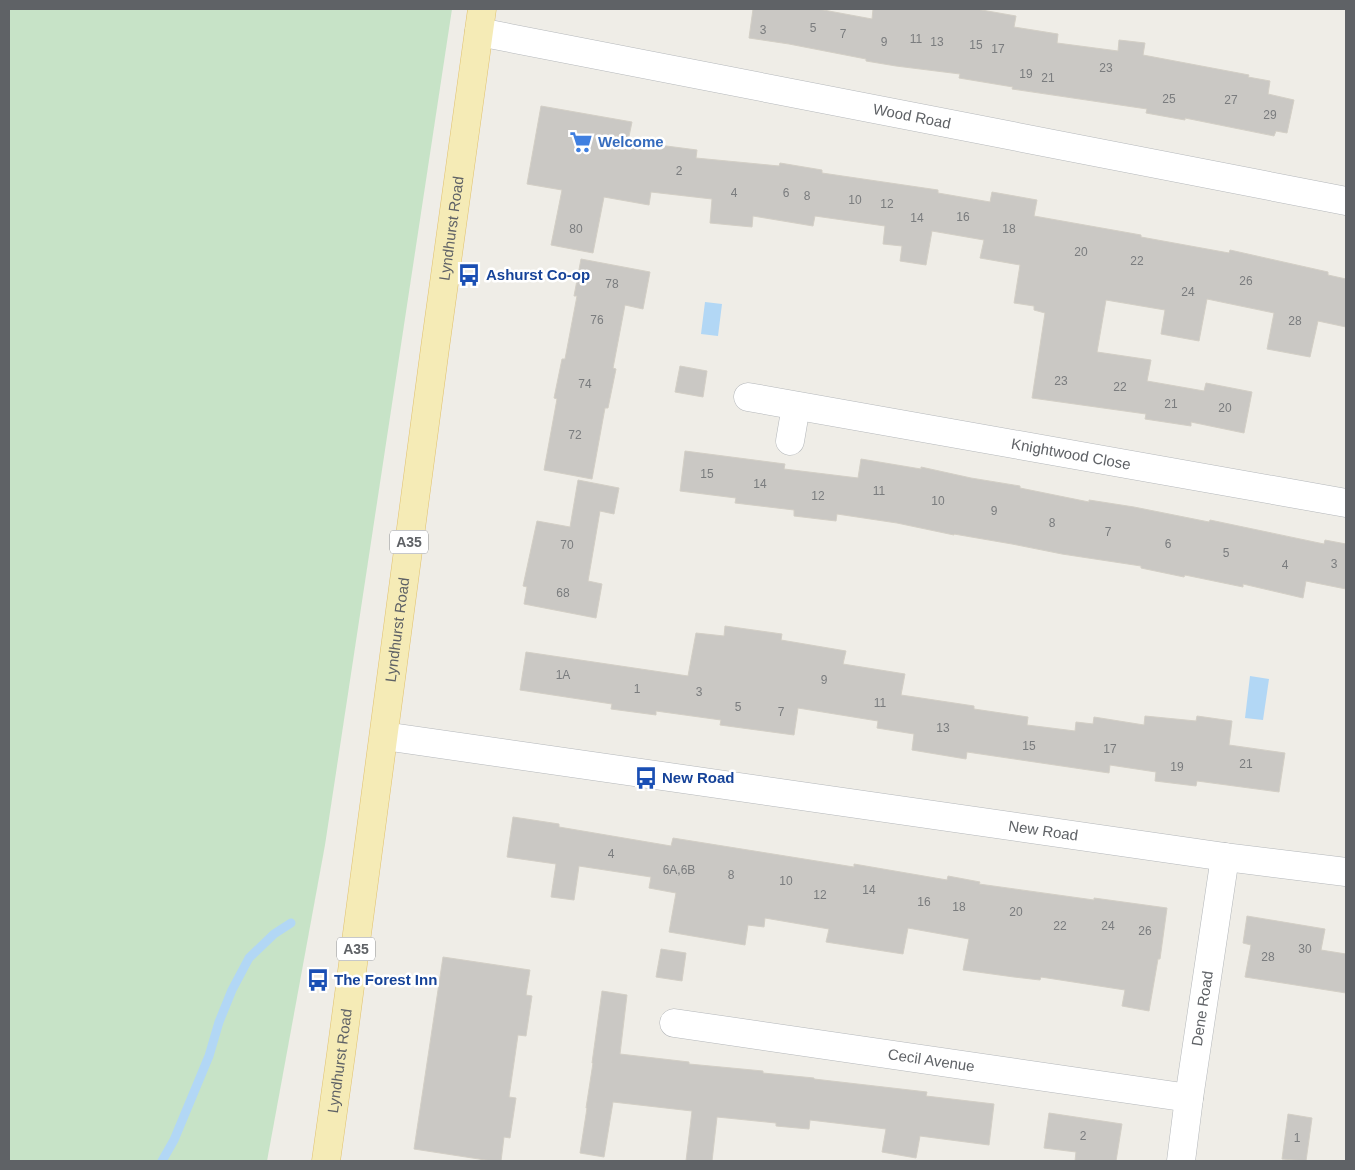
<svg xmlns="http://www.w3.org/2000/svg" width="1355" height="1170" viewBox="0 0 1355 1170" font-family="Arial,sans-serif">
  <rect width="100%" height="100%" fill="#efede7"/>
  <path fill="#c7e3c7" d="M9 9H452L325 845 267 1161H9Z"/>
  <path fill="#b2d7f5" d="M705 302 722 304 718 336 701 334Z
    M1250 676 1269 679 1263 720 1245 718Z"/>
  <g fill="none" stroke-linecap="round" stroke-linejoin="round">
    <path stroke="#b2d7f5" stroke-width="9" d="M162 1161 174 1140 209 1056 219 1022 232 990 249 958 274 934 291 923"/>
  </g>
  <path fill="#cac8c4" stroke="#d3cfc6" d="M753 9H818L872 19 873 9H976L1016 16 1014 27 1058 34 1057 43 1118 51 1119 40 1145 43 1143 55 1249 75 1248 77 1270 81 1268 94 1294 100 1287 133 1276 131 1274 136 1185 118V120L1146 113 1147 109 1012 89 1013 87 959 78 960 74 896 66 866 61V59L789 44 749 38Z
    M541 106 632 122 628 141 697 150 696 158 779 166 780 163 822 170V173L938 190V193L990 202 992 192 1037 200 1034 216 1141 235V237L1229 253 1230 250 1328 272V275L1346 279V327L1318 321 1310 357 1267 349 1274 313 1207 299 1199 341 1161 334 1165 310 1106 300 1097 352 1151 360 1147 381 1204 391 1206 383 1252 392 1244 433 1191 422V426L1145 419 1146 414 1032 398 1045 313 1034 310V306L1014 303 1020 265 980 258 984 240 932 231 926 265 900 261 902 246 883 244 885 226 815 216 813 226 753 216 752 227 710 223 712 199 651 192 649 205 604 197 593 253 551 245 562 190 527 184Z
    M581 259 650 272 643 309 625 305 613 368 616 369 608 408H605L592 479 544 470 557 399 554 398 562 359H565L577 296H574Z
    M680 366 707 371 703 397 675 392Z
    M685 451 785 464 784 469 858 478 861 459 921 469V467L971 478 1020 486V488L1089 502V500L1134 507 1209 522 1210 520 1324 544 1325 540 1346 544V589L1306 581 1303 598 1243 584V587L1185 575 1184 577 1141 568V566L1062 554 1012 544 954 534V535L897 523 837 514 836 521 794 516V510L735 503 736 498 680 491Z
    M578 480 619 488 614 514 600 511 588 581 602 584 596 618 524 604 527 587 523 586 537 521 570 527Z
    M725 626 782 634 781 640 846 651 843 664 905 674 901 695 974 706V709L1028 717 1027 725 1075 731 1076 722 1093 724 1094 717 1144 725 1145 716 1196 721 1197 716 1232 721 1229 745 1285 753 1279 792 1197 781 1196 786 1155 781 1156 772 1110 765 1109 773 967 752 966 759 912 750 914 734 877 728 878 721 798 708 794 735 720 725 721 720 656 711V715L611 709 612 704 520 690 526 652 688 676 696 633 724 636Z
    M513 817 559 824V827L671 846 673 838 854 867V864L947 880 948 876 980 882 979 884 1094 900V898L1167 908 1160 959H1158L1149 1011 1122 1006 1125 990 1041 977 1040 980 1014 977 963 970 969 939 908 928 903 954 826 942 829 929 765 918 764 927 748 925 745 945 669 932 676 893 649 888 651 877 579 866 574 900 551 897 556 864 507 857Z
    M1247 916 1325 929 1321 950 1346 954V993L1245 977 1251 945 1243 943Z
    M661 949 686 953 682 981 656 977Z
    M443 957 530 970 526 995 532 996 526 1036 518 1035 509 1097 516 1098 510 1138 504 1137 501 1161H492L414 1149Z
    M602 991 627 995 620 1054 689 1062V1064L763 1071V1073L814 1078V1079L927 1092 926 1096 994 1104 989 1145 920 1136 916 1158 882 1152 886 1129 810 1120 809 1129 776 1126V1123L717 1117 712 1161H686L692 1111 613 1102 604 1157 580 1153 587 1108H586L593 1063H592Z
    M1049 1113 1122 1124 1116 1161H1075L1076 1152 1044 1148Z
    M1288 1114 1312 1118 1306 1161 1282 1159Z"/>
  <g fill="none" stroke-linecap="round" stroke-linejoin="round">
    <defs>
      <g id="minor">
        <path id="s1" d="M479 32 1346 201"/>
        <path id="s2" d="M748 397 1346 503"/>
        <path d="M790 441 796 406"/>
        <path id="s3" d="M384 736 1225 857 1346 872"/>
        <path id="s4" d="M674 1023 1189 1098"/>
        <path id="s5" d="M1181 1161 1189 1098 1225 857"/>
      </g>
      <g id="primary">
        <path id="s6" d="M326 1161 341 1054 435 348 482 9"/>
      </g>
    </defs>
    <use href="#minor" stroke="#b4b7ba" stroke-width="29"/>
    <use href="#primary" stroke="#e0c16f" stroke-width="29"/>
    <use href="#minor" stroke="#fff" stroke-width="28"/>
    <use href="#primary" stroke="#f5ebb6" stroke-width="28"/>
  </g>
  <defs>
    <symbol id="supermarket-bare" viewBox="-9 -9 18 18"><path d="M-6-5.5h2.5l.6 2H6L4.5 2H-2.5L-4.4-4H-6ZM-1.5 3.2a1.3 1.3 0 1 0 .1 0ZM3 3.2a1.3 1.3 0 1 0 .1 0Z" fill="#3f7fe0" stroke="#fff" stroke-width="2.5" paint-order="stroke"/></symbol>
    <symbol id="bus-bare" viewBox="-9 -9 18 18"><path d="M-5-6H5V4H4V6H2V4H-2V6H-4V4H-5ZM-3.5-4V0h7V-4ZM-3.5 1.2v1.5H-2V1.2ZM2 1.2v1.5H3.5V1.2Z" fill="#1a4fb4" stroke="#fff" stroke-width="2.5" paint-order="stroke"/></symbol>
  </defs>
  <g fill-rule="evenodd">
    <use href="#supermarket-bare" x="565" y="126" width="32" height="32"/>
    <use href="#bus-bare" x="453" y="259" width="32" height="32"/>
    <use href="#bus-bare" x="630" y="762" width="32" height="32"/>
    <use href="#bus-bare" x="302" y="964" width="32" height="32"/>
  </g>
  <g text-anchor="middle" stroke-width="5" stroke-linejoin="round" paint-order="stroke">
    <g font-size="12" fill="#7a7c7e">
      <text x="813" y="32">5</text>
      <text x="763" y="34">3</text>
      <text x="843" y="38">7</text>
      <text x="916" y="43">11</text>
      <text x="884" y="46">9</text>
      <text x="937" y="46">13</text>
      <text x="976" y="49">15</text>
      <text x="998" y="53">17</text>
      <text x="1106" y="72">23</text>
      <text x="1026" y="78">19</text>
      <text x="1048" y="82">21</text>
      <text x="1169" y="103">25</text>
      <text x="1231" y="104">27</text>
      <text x="1270" y="119">29</text>
      <text x="679" y="175">2</text>
      <text x="734" y="197">4</text>
      <text x="786" y="197">6</text>
      <text x="807" y="200">8</text>
      <text x="855" y="204">10</text>
      <text x="887" y="208">12</text>
      <text x="963" y="221">16</text>
      <text x="917" y="222">14</text>
      <text x="576" y="233">80</text>
      <text x="1009" y="233">18</text>
      <text x="1081" y="256">20</text>
      <text x="1137" y="265">22</text>
      <text x="1246" y="285">26</text>
      <text x="612" y="288">78</text>
      <text x="1188" y="296">24</text>
      <text x="597" y="324">76</text>
      <text x="1295" y="325">28</text>
      <text x="1061" y="385">23</text>
      <text x="585" y="388">74</text>
      <text x="1120" y="391">22</text>
      <text x="1171" y="408">21</text>
      <text x="1225" y="412">20</text>
      <text x="575" y="439">72</text>
      <text x="707" y="478">15</text>
      <text x="760" y="488">14</text>
      <text x="879" y="495">11</text>
      <text x="818" y="500">12</text>
      <text x="938" y="505">10</text>
      <text x="994" y="515">9</text>
      <text x="1052" y="527">8</text>
      <text x="1108" y="536">7</text>
      <text x="1168" y="548">6</text>
      <text x="567" y="549">70</text>
      <text x="1226" y="557">5</text>
      <text x="1334" y="568">3</text>
      <text x="1285" y="569">4</text>
      <text x="563" y="597">68</text>
      <text x="563" y="679">1A</text>
      <text x="824" y="684">9</text>
      <text x="637" y="693">1</text>
      <text x="699" y="696">3</text>
      <text x="880" y="707">11</text>
      <text x="738" y="711">5</text>
      <text x="781" y="716">7</text>
      <text x="943" y="732">13</text>
      <text x="1029" y="750">15</text>
      <text x="1110" y="753">17</text>
      <text x="1246" y="768">21</text>
      <text x="1177" y="771">19</text>
      <text x="611" y="858">4</text>
      <text x="679" y="874">6A,6B</text>
      <text x="731" y="879">8</text>
      <text x="786" y="885">10</text>
      <text x="869" y="894">14</text>
      <text x="820" y="899">12</text>
      <text x="924" y="906">16</text>
      <text x="959" y="911">18</text>
      <text x="1016" y="916">20</text>
      <text x="1060" y="930">22</text>
      <text x="1108" y="930">24</text>
      <text x="1145" y="935">26</text>
      <text x="1305" y="953">30</text>
      <text x="1268" y="961">28</text>
      <text x="1083" y="1140">2</text>
      <text x="1297" y="1142">1</text>
    </g>
    <g fill="#fff" stroke="#8f9194" stroke-width="1">
      <rect x="390" y="530.5" width="38" height="23" rx="4"/>
      <rect x="337" y="937.5" width="38" height="23" rx="4"/>
    </g>
    <g font-size="14" font-weight="bold" fill="#5f6266">
      <text x="409" y="547">A35</text>
      <text x="356" y="954">A35</text>
    </g>
    <g font-size="15" fill="#5f6266" stroke="#fff">
      <text dy="5" stroke="none"><textPath href="#s1" startOffset="441">Wood Road</textPath></text>
      <text dy="5" stroke="none"><textPath href="#s6" startOffset="941">Lyndhurst Road</textPath></text>
      <text dy="5" stroke="none"><textPath href="#s2" startOffset="328">Knightwood Close</textPath></text>
      <text dy="5" stroke="none"><textPath href="#s6" startOffset="536">Lyndhurst Road</textPath></text>
      <text dy="5" stroke="none"><textPath href="#s3" startOffset="666">New Road</textPath></text>
      <text dy="5" stroke="none"><textPath href="#s5" startOffset="154">Dene Road</textPath></text>
      <text dy="5" stroke="none"><textPath href="#s6" startOffset="101">Lyndhurst Road</textPath></text>
      <text dy="5" stroke="none"><textPath href="#s4" startOffset="260">Cecil Avenue</textPath></text>
    </g>
    <g font-size="15" font-weight="bold" fill="#366cbe" stroke="#fff" text-anchor="start">
      <text x="598" y="147">Welcome</text>
    </g>
    <g font-size="15" font-weight="bold" fill="#164399" stroke="#fff" text-anchor="start">
      <text x="486" y="280">Ashurst Co-op</text>
      <text x="662" y="783">New Road</text>
      <text x="334" y="985">The Forest Inn</text>
    </g>
  </g>
  <rect width="1355" height="1170" fill="none" stroke="#5f6266" stroke-width="20"/>
</svg>
